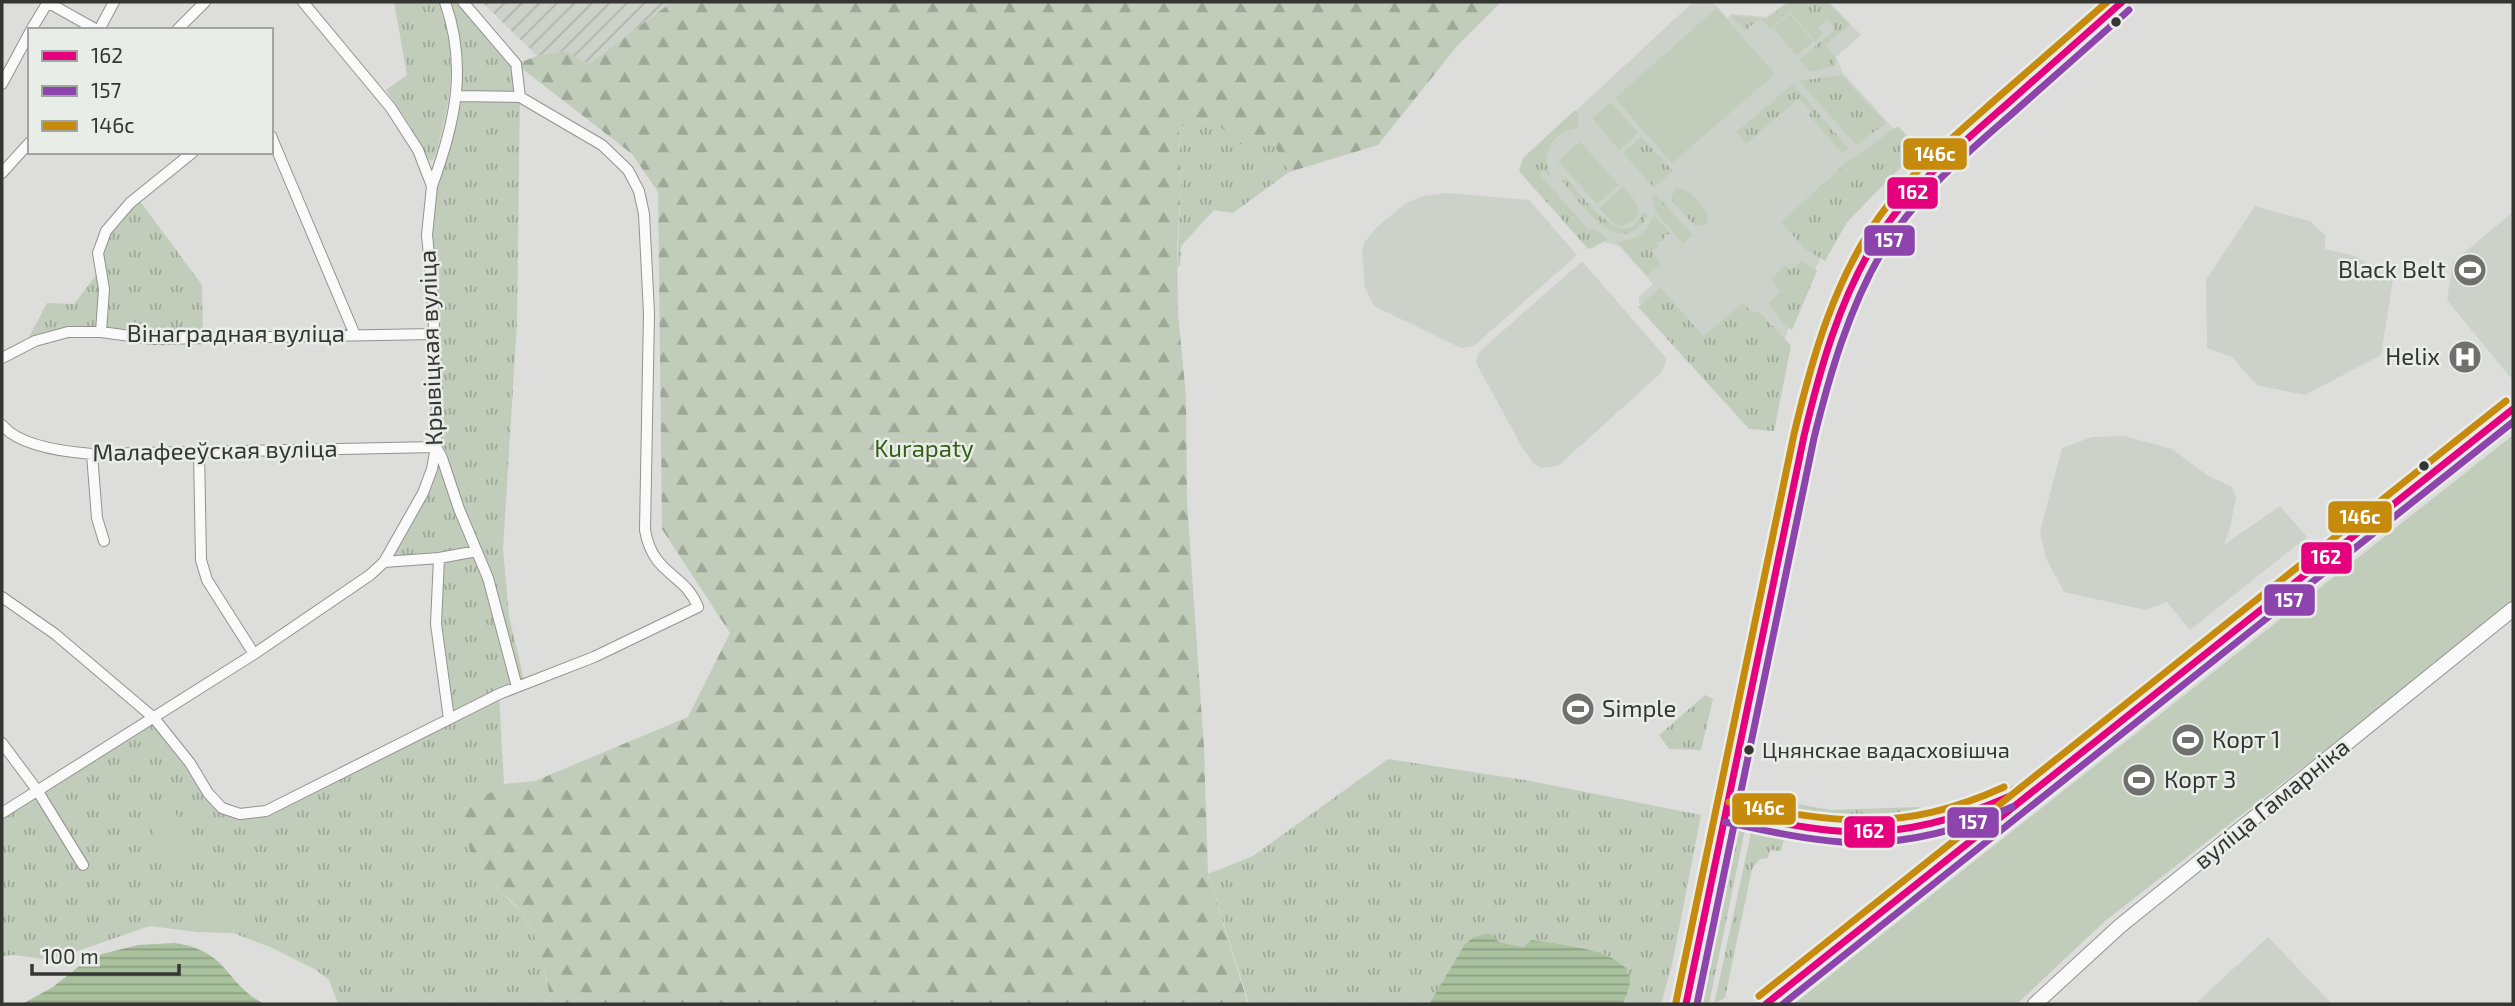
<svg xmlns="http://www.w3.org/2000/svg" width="2515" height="1006" viewBox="0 0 2515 1006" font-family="'Exo 2',sans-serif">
  <defs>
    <pattern id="industrial-furrows" width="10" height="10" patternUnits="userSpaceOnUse" patternTransform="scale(1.75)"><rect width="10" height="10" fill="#ccd1c9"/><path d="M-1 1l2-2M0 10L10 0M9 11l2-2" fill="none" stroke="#b0b4ad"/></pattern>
    <pattern id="grass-tufts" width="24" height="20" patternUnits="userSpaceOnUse" patternTransform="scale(1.75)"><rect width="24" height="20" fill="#c1cdba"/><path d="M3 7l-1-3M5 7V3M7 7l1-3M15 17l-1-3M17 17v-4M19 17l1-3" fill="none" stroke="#9ea798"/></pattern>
    <pattern id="forest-firs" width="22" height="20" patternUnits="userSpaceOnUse" patternTransform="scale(1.75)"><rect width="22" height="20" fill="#c1cdba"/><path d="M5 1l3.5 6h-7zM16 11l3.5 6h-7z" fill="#9ea798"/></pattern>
    <pattern id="water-rules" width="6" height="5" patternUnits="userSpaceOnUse" patternTransform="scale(1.75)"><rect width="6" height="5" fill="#aac19e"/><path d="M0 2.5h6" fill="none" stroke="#8b9e82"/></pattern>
  </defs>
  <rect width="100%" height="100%" fill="#dddedc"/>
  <path fill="#ccd1c9" d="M1693 2H1713L1727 18 1731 14 1766 17 1787 2H1829L1861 35 1836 57 1843 73 1902 138 1835 230 1804 291 1786 335 1768 430 1751 427 1639 303V297L1653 284 1619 246 1604 242 1591 249 1524 175V159Z
    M1447 193 1529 200 1577 255 1474 346 1461 348 1374 306 1365 288 1362 253 1364 243 1375 229 1406 203 1424 196Z
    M2255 206 2310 221 2325 235V249L2355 256 2393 280 2381 355 2305 395 2257 385 2232 357 2207 348 2206 280Z
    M2513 212V376L2511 378 2447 300 2453 262Z
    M1582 261 1666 358 1665 365 1661 373 1558 466 1541 468 1534 464 1522 447 1476 363 1479 352Z
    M2124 436 2172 449 2208 476 2231 486 2236 497 2230 528 2224 545 2280 506 2307 537 2190 630 2167 602 2146 610 2064 592 2046 558 2040 532 2062 448 2092 437Z
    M2268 937 2332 1004H2195Z"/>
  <path fill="url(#industrial-furrows)" d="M482 2H672L589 64 565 51 537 56Z"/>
  <path fill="url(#grass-tufts)" d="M394 2H440C445 12 446 22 448 34 455 82 448 108 436 154L432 161 425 157 411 127 386 90 407 75Z
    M445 2H463L516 64 520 97 517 323 503 549 509 616 525 684 499 695 504 784 459 812 488 879 521 912 534 934 542 956 551 1004H338L329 980 316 970 270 947 233 933 197 932 150 926 63 956 44 959 14 955 2 956V813L154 718 214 801 249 814 449 719 436 624 439 559 384 562 423 493 436 447 427 219 457 96Z
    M1789 2H1828L1850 25 1825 45 1835 57V66L1810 72 1799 60 1835 29 1828 19 1818 27 1823 34 1815 41 1790 12 1770 29 1762 20H1758L1745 31 1731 16 1767 19Z
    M1841 75 1886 123 1856 145 1799 81Z
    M1793 84 1849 149 1843 154 1809 115 1811 112 1799 98 1746 144 1736 132Z
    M1575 110 1578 113V128C1551 132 1539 155 1552 179L1544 171 1540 175 1589 230 1593 228 1608 239 1588 249 1519 171 1523 158Z
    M1213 118 1268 132 1289 172 1233 213 1214 210 1181 246 1180 265 1177 268 1181 185 1179 127Z
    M1898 126 1919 149 1847 222 1825 261 1805 249 1781 222 1846 163Z
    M1641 137 1673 171 1654 188 1623 153Z
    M1566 178C1580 193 1626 258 1642 213L1647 214C1645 222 1641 227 1634 231 1607 246 1577 198 1562 181Z
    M1676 188C1689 187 1707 208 1708 220L1705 225 1695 226 1673 202 1671 195Z
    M1656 195 1693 235 1683 244 1655 211 1652 196Z
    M137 197 202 285 203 338 68 332 23 348 47 303 74 304 100 270 101 243Z
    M1654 215 1672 235 1667 234 1662 241 1657 242 1658 247 1652 252 1661 264 1647 275 1617 242C1635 241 1648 233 1654 215Z
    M1801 261 1817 271 1792 330 1785 325 1768 304 1781 291 1771 280 1785 265 1791 270Z
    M1661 288 1703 336 1743 303 1750 310 1761 314 1791 346 1774 431 1749 429 1638 307Z
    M1705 695 1713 699 1701 750 1669 749 1659 735Z
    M1388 759 1525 780 1701 815 1672 965 1661 1004H1623C1626 996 1631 986 1630 978 1626 949 1556 944 1533 940L1523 947 1499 942 1491 934 1474 937 1465 944 1429 1004H1249L1208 874 1253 856Z
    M1759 797 1831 810 1919 807V817C1884 819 1783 829 1757 806Z
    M1746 825 1709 1004H1697L1732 835 1738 828Z
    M1751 833 1784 839 1781 851 1770 850 1768 858 1760 859 1752 869 1725 998 1714 1004Z"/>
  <path fill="url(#forest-firs)" d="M672 2H1501L1457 46 1378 145 1289 172 1268 133 1238 145 1213 118 1179 127 1181 185 1177 247 1178 314 1186 396 1187 502 1204 747 1208 874 1248 1004H551C546 973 540 937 520 911 509 896 488 883 479 868 468 851 464 830 459 812L504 784 535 781 688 717 730 633 662 529 658 192 632 154 516 64 537 56 565 51 589 64Z"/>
  <path fill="#c1cdba" d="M1717 8 1775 74 1672 163 1615 98Z
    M1790 14 1813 41 1797 56 1773 28Z
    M1611 102 1638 133 1619 150 1592 118Z
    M1580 142 1619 185 1597 204 1558 161Z
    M1623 187C1633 198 1643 206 1634 221L1620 226 1611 221 1599 208Z
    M2513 435V604L2105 921 2017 1004H1794Z
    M166 797 195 846 170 860 142 811Z
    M206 911a13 13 0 1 1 26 0a13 13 0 1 1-26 0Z"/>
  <path fill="url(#water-rules)" d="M1486 934H1491L1499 942 1523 947 1532 940C1556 944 1626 949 1630 978 1631 986 1626 996 1623 1004H1429L1465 944 1474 937Z
    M175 943C230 951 225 985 265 1004H22L53 987 82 964 102 954 138 945Z"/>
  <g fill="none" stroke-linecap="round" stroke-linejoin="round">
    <defs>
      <path id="street" d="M47 2 97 30
        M463 2 516 64 520 97
        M31 30 48 2
        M99 30 114 2
        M177 30 205 2
        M2 84 30 32
        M271 136 355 335
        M2 173 30 142
        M432 186C455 123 468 67 445 2
        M101 332 104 289 98 253 106 231 130 203 193 152
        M2 358 35 341 68 332H101L152 339 434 334
        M2 425C19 446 66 452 92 454L436 447
        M436 447 442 458 459 509 488 578 517 687
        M199 451 201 560 207 580 254 654
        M92 454 97 518 104 541
        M439 558 436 624 449 719
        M384 562 439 558 477 551
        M2 597 55 634 154 718 190 763 208 793 222 808 240 814 266 811 499 694 594 657 698 607C684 572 653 576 645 530L649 313 644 214 639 191 628 170 602 145 520 97 457 96
        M2 743 37 790 83 865
        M2 813 254 654 370 575 384 562 423 493 432 469 436 447 437 392 432 287 427 235 432 186 418 150 391 108 303 2"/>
      <path id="secondary" d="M1727 812C1769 820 1810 830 1853 831 1912 834 1981 812 2033 785
        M1686 1004 1804 436C1820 368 1839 303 1875 243 1908 188 1959 146 2007 104 2045 70 2084 36 2122 2
        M1766 1004 2513 409
        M2035 1004 2120 926 2513 609"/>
    </defs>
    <use href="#street" stroke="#929391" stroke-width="12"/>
    <use href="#secondary" stroke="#929391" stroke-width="16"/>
    <use href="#street" stroke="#fafafa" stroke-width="10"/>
    <use href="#secondary" stroke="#fafafa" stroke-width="14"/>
    <defs>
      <path id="bus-1" d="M1727 812C1769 820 1812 831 1856 832 1908 833 1960 818 2008 797
        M1686 1004 1804 436C1820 369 1839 301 1875 242 1909 188 1959 146 2007 104 2045 70 2084 36 2122 2
        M1766 1004 2513 409"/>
      <path id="bus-2" d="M1725 822C1763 830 1802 839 1841 842 1900 846 1959 831 2012 807
        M1697 1004 1814 438C1830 373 1849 308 1883 250 1916 195 1966 154 2014 112 2052 78 2091 44 2129 10
        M1783 1004 2513 422"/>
      <path id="bus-3" d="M1729 802C1835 823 1901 834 2004 787
        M1759 996 2506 401
        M1676 1002 1794 434C1812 358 1834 281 1879 217 1911 172 1954 136 1995 100 2032 68 2069 35 2107 2"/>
    </defs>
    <use href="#bus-1" stroke="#e9ede8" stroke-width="12"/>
    <use href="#bus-2" stroke="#e9ede8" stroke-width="12"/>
    <use href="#bus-3" stroke="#e9ede8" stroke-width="12"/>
    <use href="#bus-1" stroke="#e5007d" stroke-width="7"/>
    <use href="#bus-2" stroke="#8e44ad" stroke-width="7"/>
    <use href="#bus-3" stroke="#c68a0d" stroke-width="7"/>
  </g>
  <defs>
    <symbol id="stadium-disc" viewBox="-11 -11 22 22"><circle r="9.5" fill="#70716f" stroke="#e9ede8"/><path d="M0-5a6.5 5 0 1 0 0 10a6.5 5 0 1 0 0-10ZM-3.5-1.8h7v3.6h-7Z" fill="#fff"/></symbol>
    <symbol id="hospital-disc" viewBox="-11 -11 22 22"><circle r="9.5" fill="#70716f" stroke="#e9ede8"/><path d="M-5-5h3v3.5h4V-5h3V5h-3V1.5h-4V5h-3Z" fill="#fff"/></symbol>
  </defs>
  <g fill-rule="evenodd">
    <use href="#stadium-disc" x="2451" y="251" width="38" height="38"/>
    <use href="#hospital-disc" x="2446" y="338" width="38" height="38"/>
    <use href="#stadium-disc" x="1559" y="690" width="38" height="38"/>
    <use href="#stadium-disc" x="2169" y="721" width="38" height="38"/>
    <use href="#stadium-disc" x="2120" y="761" width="38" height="38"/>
  </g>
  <g fill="#353634" stroke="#e9ede8" stroke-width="2.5">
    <circle cx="2116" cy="22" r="6"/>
    <circle cx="2424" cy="466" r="6"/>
    <circle cx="1749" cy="750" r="6"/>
  </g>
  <g text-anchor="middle" stroke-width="5" stroke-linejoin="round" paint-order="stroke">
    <g font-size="22" fill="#353634" stroke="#e9ede8" text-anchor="start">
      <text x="1762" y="758">Цнянскае вадасховішча</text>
    </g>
    <g font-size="24" fill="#353634" stroke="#e9ede8" text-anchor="start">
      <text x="2446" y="278" text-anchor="end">Black Belt</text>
      <text x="2440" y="365" text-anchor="end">Helix</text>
      <text x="1602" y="717">Simple</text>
      <text x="2212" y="748">Корт 1</text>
      <text x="2164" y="788">Корт 3</text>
    </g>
    <g font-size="24" fill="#353634" stroke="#e9ede8">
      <text x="236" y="342">Вінаградная вуліца</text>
      <text transform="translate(431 348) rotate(-92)" y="8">Крывіцкая вуліца</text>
      <text transform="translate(215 451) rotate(-1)" y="8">Малафееўская вуліца</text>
      <text transform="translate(2272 804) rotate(-39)" y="8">вуліца Гамарніка</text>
    </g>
    <g font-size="24" fill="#365e19" stroke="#e9ede8">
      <text x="924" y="457">Kurapaty</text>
    </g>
  </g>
  <g stroke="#e9ede8" stroke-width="2.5">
    <rect x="1902" y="137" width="66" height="34" rx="7" fill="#c68a0d"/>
    <rect x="1886" y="176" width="53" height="34" rx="7" fill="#e5007d"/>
    <rect x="1863" y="224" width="53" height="33" rx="7" fill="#8e44ad"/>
    <rect x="2327" y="500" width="66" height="34" rx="7" fill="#c68a0d"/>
    <rect x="2300" y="541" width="53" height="34" rx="7" fill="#e5007d"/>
    <rect x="2263" y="583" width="53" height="34" rx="7" fill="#8e44ad"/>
    <rect x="1731" y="792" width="66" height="34" rx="7" fill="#c68a0d"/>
    <rect x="1946" y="806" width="54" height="33" rx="7" fill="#8e44ad"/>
    <rect x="1843" y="815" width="53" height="34" rx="7" fill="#e5007d"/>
  </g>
  <g font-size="19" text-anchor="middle" font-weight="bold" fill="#fff">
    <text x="1935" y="161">146с</text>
    <text x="1913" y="199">162</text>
    <text x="1889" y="247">157</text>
    <text x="2360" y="524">146с</text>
    <text x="2326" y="564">162</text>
    <text x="2289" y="607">157</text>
    <text x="1764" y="815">146с</text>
    <text x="1973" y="829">157</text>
    <text x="1869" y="838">162</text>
  </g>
  <rect width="2515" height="1006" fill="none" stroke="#353634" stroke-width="7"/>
  <rect x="28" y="28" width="245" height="126" fill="#e9ede8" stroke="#a1a4a0" stroke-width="2"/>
  <rect x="42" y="51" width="35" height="10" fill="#e5007d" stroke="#a1a4a0" stroke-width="2"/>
  <text x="91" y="63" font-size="21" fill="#353634">162</text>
  <rect x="42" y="86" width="35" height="10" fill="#8e44ad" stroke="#a1a4a0" stroke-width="2"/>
  <text x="91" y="98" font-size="21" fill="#353634">157</text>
  <rect x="42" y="121" width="35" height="10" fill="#c68a0d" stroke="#a1a4a0" stroke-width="2"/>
  <text x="91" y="133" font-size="21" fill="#353634">146с</text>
  <path d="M32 964v10h147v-10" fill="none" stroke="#353634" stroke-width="3.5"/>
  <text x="42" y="964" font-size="21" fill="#353634" stroke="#e9ede8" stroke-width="5" paint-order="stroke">100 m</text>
</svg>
